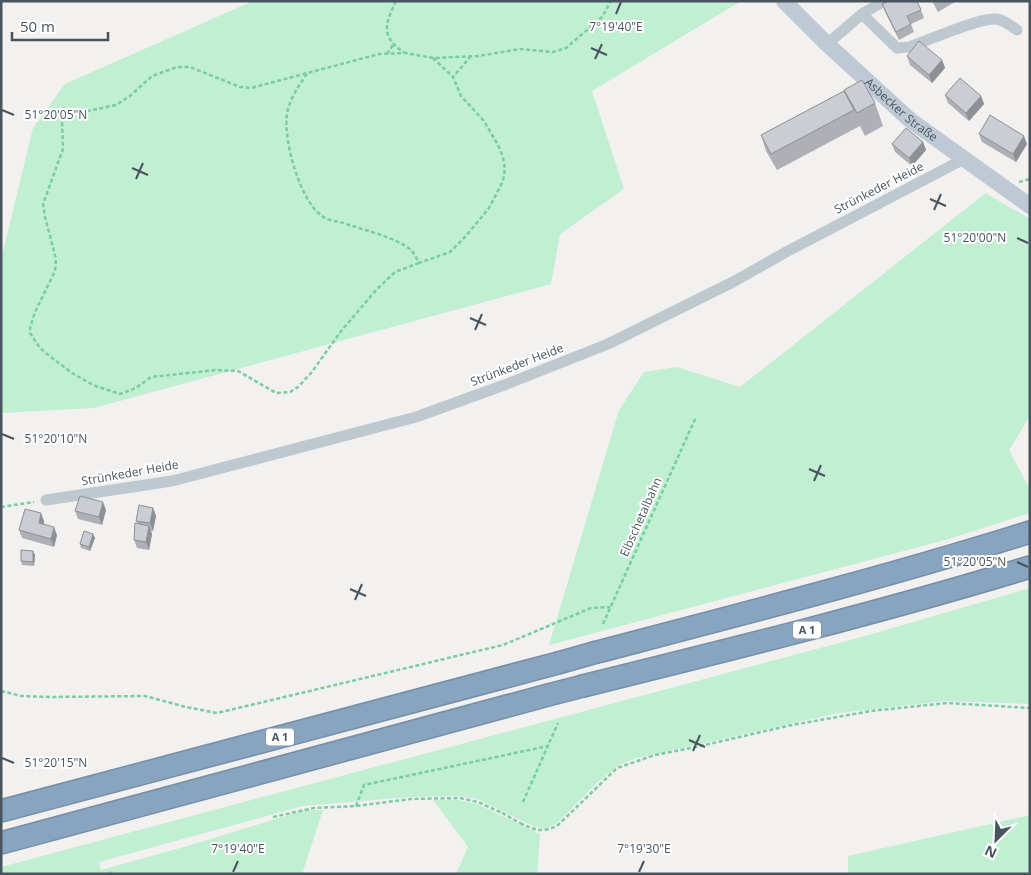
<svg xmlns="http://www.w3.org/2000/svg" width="1031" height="875" viewBox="0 0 1031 875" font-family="'Open Sans',sans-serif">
  <rect width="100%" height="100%" fill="#f3f0f0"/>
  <path fill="#c0efd1" d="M253 1H741L592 91 624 189 560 234 551 284 94 408 1 413V260L33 128 65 84Z
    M987 192V194L1030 219V416L1009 450 1030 490V513L949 539 549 645 619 410 644 372 677 367 740 387Z
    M1030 588V704L945 701 839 713 637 758 619 765 597 783 557 823 546 829 535 827 477 799 459 796 410 797 303 806 99 862 101 870 191 845 305 810H323L302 874H1V867L865 636Z
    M433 800H459L477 804 540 834 537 874H456L468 847Z
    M1030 815V874H848V856Z"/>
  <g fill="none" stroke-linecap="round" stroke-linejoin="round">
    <path stroke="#8edaeb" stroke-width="4" d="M110 874V873"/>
    <defs>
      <path id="motorway" d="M597 652C742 614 887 577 1030 532
        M583 686C733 649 882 612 1030 567
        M1 811 558 663
        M1 843 548 695"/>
    </defs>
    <use href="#motorway" stroke="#748faa" stroke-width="24"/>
    <path stroke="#78cda1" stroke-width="2.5" stroke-dasharray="4 2.5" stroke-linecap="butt" d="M396 1C385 24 380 37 405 53
      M387 54 393 45
      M433 58 453 77
      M307 74C299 85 289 100 287 114 283 140 300 201 322 216 327 220 334 221 340 222 360 229 396 237 411 250 414 253 417 259 419 263L450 252 466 236 489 208 503 181 505 169 503 157 498 145 484 121 461 96 453 77 470 57
      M1019 182 1030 179
      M419 263 395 272 376 290 342 330 311 373 298 387 290 392 276 393 238 371 216 370 151 377 136 388 120 394 93 385 72 373 47 354 40 348 30 333V328L35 312 55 271 56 259 45 217 43 204 63 149 62 120 78 113 116 105 130 96 152 76 177 67H190L240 87 251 88 379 54 406 53 433 58 478 56 520 49 553 52 566 48 602 17 611 1
      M1 507 34 502
      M603 624 696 417
      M1 691 21 696 50 697 145 696 186 707 217 713 503 645 591 608 610 607
      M523 802 558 723
      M356 806 364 785 548 746
      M273 817 314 808 356 806 411 799 460 798 478 802 502 813
      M520 823C535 830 541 833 557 826L617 768 655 755 696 747 792 725 871 711 947 703 1030 708"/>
    <path stroke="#bec8cf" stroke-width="11" d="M862 14 897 48 909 47C927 41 980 17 996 19 1004 20 1010 25 1017 30
      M827 44 862 14 884 1
      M46 500 172 481 416 417 507 384 608 344 733 282 786 252 964 159"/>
    <path stroke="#bec9d4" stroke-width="16" id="s1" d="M784 1 827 44 910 120 1030 206"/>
    <use href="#motorway" stroke="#89a4be" stroke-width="21"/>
    <defs>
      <path id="motorway-bridge" d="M558 663 597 652
        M548 695 583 686"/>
    </defs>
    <use href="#motorway-bridge" stroke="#748faa" stroke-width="24" stroke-linecap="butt"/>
    <path stroke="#78cda1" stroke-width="2.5" stroke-dasharray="4 2.5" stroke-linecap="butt" d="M502 813 520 823"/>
    <use href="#motorway-bridge" stroke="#89a4be" stroke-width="21"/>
  </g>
  <path fill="#aeb0b5" d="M932 1H955V2L938 12Z
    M882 4 921 10 924 18 911 24 914 32 899 40 885 12Z
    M907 56 942 60 945 68 932 83 910 65Z
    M844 91 875 103 883 126 865 136 860 126 777 170 766 151 761 135Z
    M945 95 981 96 984 104 969 121 948 103Z
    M979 134 1027 144 1016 162 982 142Z
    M923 142 926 150 912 166 895 152 892 144Z
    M153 508 156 516 153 531H151L152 534 149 550 137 548 134 540 138 524 136 521Z
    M106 510 102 525 78 519 75 511Z
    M44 521V524L57 535 54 547 22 538 19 530Z
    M93 534 95 538 90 551 81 548 80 544Z
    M33 551 35 555 34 566 22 565 21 561Z"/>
  <path fill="#8d9094" d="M942 60 945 68 932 83 929 75Z
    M981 96 984 104 969 121 966 113Z
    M1024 136 1027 144 1016 162 1013 154Z
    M923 142 926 150 912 166 909 158Z
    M103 502 106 510 102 525 99 517Z
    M153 508 156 516 153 531 150 523Z
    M41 513 44 521 42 531 39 523Z
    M149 526 152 534 149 550 146 542Z
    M54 527 57 535 54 547 51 539Z
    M93 534 95 538 90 551 89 547Z
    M33 551 35 555 34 566 33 562Z"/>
  <path fill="#cacdd3" stroke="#8d9094" d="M889 1H917L921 10 907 16 911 24 896 32 882 4Z
    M919 41 942 60 929 75 907 56Z
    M960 78 981 96 966 113 945 95Z
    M862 80 875 103 857 113 844 90Z
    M844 91 854 110 771 154 761 135Z
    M990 115 1024 136 1013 154 979 134Z
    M906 128 923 142 909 158 892 144Z
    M80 496 103 502 99 517 75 511Z
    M139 505 153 508 150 523 136 521Z
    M25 509 41 513 39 523 54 527 51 539 19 530Z
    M135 523 149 526 146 542 134 540Z
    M84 531 93 534 89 547 80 544Z
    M21 550 33 551V562L21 561Z"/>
  <path fill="none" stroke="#48545e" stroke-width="2" d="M616 14 621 2M591 48 607 55M595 59 602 44M2 110 14 115M132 168 148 175M136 179 143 163M930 199 946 206M934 210 941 194M1017 238 1028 243M470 318 486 325M475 330 482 314M2 434 14 439M809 469 825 476M814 481 821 465M1017 562 1028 567M350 589 366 596M355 600 362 584M689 740 705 747M693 751 700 735M2 758 14 763M233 872 238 861M639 872 644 861"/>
  <g text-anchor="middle" stroke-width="4" stroke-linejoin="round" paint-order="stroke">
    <g fill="#fff" stroke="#7f878e" stroke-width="1">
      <rect x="793" y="621.5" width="28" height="17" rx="4"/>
      <rect x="266" y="728.5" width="28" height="17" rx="4"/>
    </g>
    <g font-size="11" font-weight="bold" fill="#48545e">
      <text x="807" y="634">A 1</text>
      <text x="280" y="741">A 1</text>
    </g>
    <g font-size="12" fill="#48545e" stroke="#fff">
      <text dy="4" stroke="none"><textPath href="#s1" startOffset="160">Asbecker Straße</textPath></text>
      <text transform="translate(879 188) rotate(-27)" y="4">Strünkeder Heide</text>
      <text transform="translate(517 365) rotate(-21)" y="4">Strünkeder Heide</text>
      <text transform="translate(130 473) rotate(-10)" y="4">Strünkeder Heide</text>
      <text transform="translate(641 517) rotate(-66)" y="4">Elbschetalbahn</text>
    </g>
  </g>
  <g font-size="12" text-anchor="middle" fill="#48545e" stroke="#fff" stroke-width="4" stroke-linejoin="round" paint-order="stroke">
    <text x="616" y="31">7°19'40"E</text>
    <text x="56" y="119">51°20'05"N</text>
    <text x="975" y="242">51°20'00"N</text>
    <text x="56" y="443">51°20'10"N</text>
    <text x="975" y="566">51°20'05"N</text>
    <text x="56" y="767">51°20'15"N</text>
    <text x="238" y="853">7°19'40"E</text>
    <text x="644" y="853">7°19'30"E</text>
  </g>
  <rect width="1031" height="875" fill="none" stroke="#48545e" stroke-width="5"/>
  <g transform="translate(996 840) rotate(204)" stroke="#ffffff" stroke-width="4" paint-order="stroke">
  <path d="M0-4L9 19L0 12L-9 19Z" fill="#48545e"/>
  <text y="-8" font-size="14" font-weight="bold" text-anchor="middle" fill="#48545e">N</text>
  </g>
  <path d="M12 32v8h96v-8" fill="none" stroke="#48545e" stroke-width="2.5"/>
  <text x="20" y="32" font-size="15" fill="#48545e" stroke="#ffffff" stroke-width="4" paint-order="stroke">50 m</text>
</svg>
